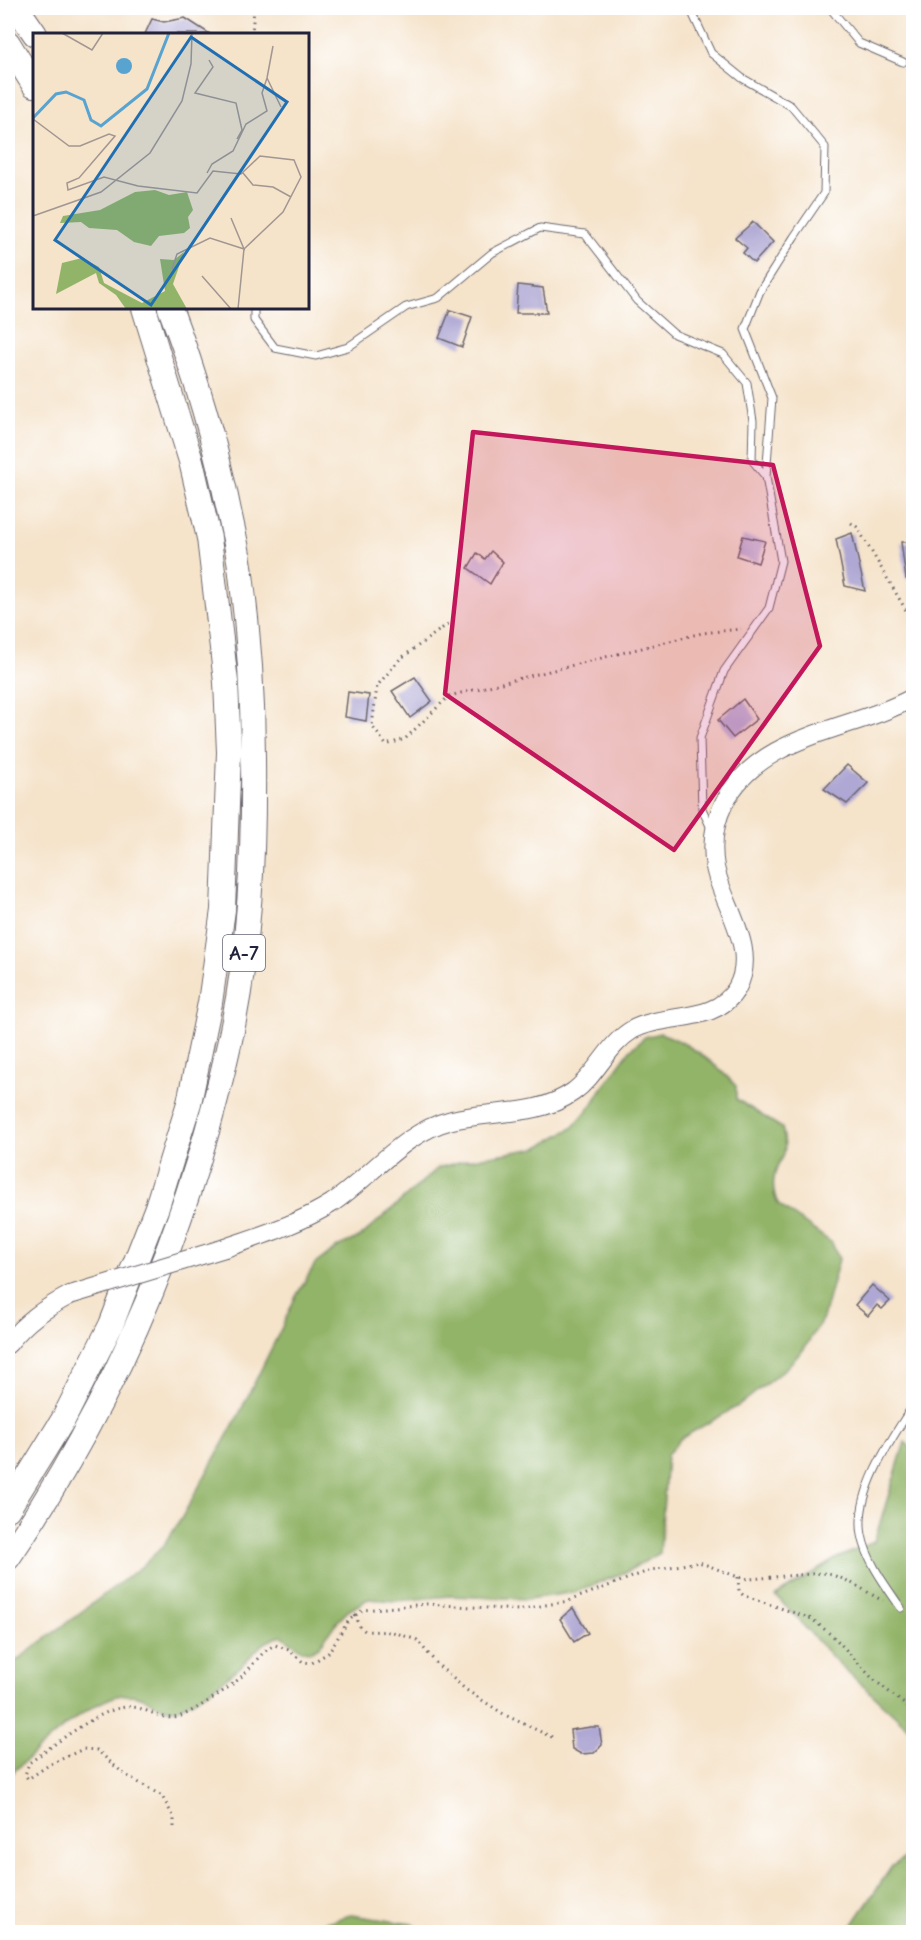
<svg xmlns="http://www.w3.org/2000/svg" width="921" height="1940" viewBox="0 0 921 1940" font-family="'Comic Neue',sans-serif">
  <rect width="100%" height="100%" fill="#fff"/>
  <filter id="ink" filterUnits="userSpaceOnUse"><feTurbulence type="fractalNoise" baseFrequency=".0167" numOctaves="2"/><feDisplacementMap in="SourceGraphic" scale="12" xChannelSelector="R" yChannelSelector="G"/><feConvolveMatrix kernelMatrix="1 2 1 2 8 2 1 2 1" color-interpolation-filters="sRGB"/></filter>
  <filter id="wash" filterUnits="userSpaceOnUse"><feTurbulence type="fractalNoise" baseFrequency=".008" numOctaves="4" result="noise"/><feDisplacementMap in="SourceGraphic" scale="24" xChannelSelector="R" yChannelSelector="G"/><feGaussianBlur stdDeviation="1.35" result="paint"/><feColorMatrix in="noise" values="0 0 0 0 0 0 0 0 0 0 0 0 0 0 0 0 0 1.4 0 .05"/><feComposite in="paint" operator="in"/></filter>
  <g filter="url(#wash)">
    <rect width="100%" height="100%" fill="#f5e3ca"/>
    <path fill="#92b468" stroke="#5a6b52" stroke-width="1.5" d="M660 1033C690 1043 715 1063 736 1086V1099L782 1128C784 1136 786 1145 784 1153 783 1160 783 1155 780 1162 772 1175 771 1192 779 1205L832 1243 839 1259 823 1318 804 1349 787 1367 740 1405 680 1439 667 1455 660 1553 628 1571 576 1592 529 1599 449 1596 396 1601 368 1599 348 1611 335 1624 319 1647 312 1651 302 1650 282 1636C261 1641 254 1654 239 1668 224 1680 208 1693 191 1702 186 1704 179 1709 174 1709 158 1711 146 1692 122 1695 87 1701 34 1752 8 1777V1667L142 1566 164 1545 181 1519 239 1414 282 1327 295 1298 315 1264 339 1246 360 1237 438 1168 466 1160 537 1148 572 1128 592 1105 601 1090 630 1050 645 1037Z
      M905 1442 914 1450 913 1732 836 1661 776 1596 837 1558 874 1542Z
      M913 1853V1932H854L853 1924 892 1866Z
      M351 1915 412 1924 424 1932H291Z"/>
    <g id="blocks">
      <path fill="#afa8d4" d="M185 18 210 34H145L152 19 164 22Z
        M753 222 773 242 754 263 743 253 747 248 735 238Z
        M518 285 543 288 547 313H516Z
        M450 310 472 317 462 347 439 338Z
        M852 533 865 591 845 586 836 539Z
        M743 536 765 541 758 563 737 556Z
        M901 542H914V579H906Z
        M491 551 503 562 490 584 468 568 477 553 485 559Z
        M415 677 432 701 410 718 392 691Z
        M348 692 369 695 366 721 345 717Z
        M743 699 757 719 733 738 718 720Z
        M847 765 868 783 847 804 824 789Z
        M872 1285 890 1301 882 1309 877 1305 868 1316 855 1305Z
        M573 1608 588 1633 574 1642 560 1619Z
        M591 1727H599L602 1745 594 1753 581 1754 572 1749 570 1730Z"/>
    </g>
  </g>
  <g filter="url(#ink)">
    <use href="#blocks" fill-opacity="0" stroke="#6c666d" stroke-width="1.5"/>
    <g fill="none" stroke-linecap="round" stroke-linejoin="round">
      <defs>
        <path id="lane" d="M690 8 711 53 742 78 791 106 825 147 824 193 794 237 760 291 745 329 772 398 766 477 781 561 769 608 724 671 700 738 702 809 711 828
          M830 8 859 43 903 62
          M254 308V320L275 348 316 356 348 347 406 307 438 298 492 253 540 228 585 234 637 301 674 334 723 354 747 383 753 421 752 460 766 477
          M901 1608C886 1586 867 1562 862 1535 854 1493 892 1438 914 1404"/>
        <path id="secondary" d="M225 1248C262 1235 299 1224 332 1203 372 1176 403 1132 452 1120 492 1110 538 1117 573 1092 597 1075 607 1045 632 1030 664 1012 716 1025 737 988 759 948 722 905 715 867 711 844 714 823 724 803 761 732 852 732 914 697
          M8 1344C26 1321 44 1309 70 1295"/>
        <path id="highway" d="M17 8 35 34
          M8 43 34 85
          M8 1509 63 1420 111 1325 157 1207 189 1103 210 1003 223 910 229 752 226 682 209 538 191 461 144 308
          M8 1558C115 1401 189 1226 230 1040 250 948 254 852 253 758 253 697 249 636 241 574 239 555 234 535 230 516 216 445 196 376 170 308"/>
      </defs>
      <use href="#lane" stroke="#6c666d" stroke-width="9"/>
      <use href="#secondary" stroke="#6c666d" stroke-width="20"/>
      <use href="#highway" stroke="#6c666d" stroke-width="26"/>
      <path stroke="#6c666d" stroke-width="3" stroke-dasharray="1.5 4.5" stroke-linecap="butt" d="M252 34 254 8
        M851 523 857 527 873 554 914 624
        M448 624 400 659 377 686 372 726 386 745 405 739 449 696 702 633 741 629
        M738 1577 739 1591 743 1595 812 1619 835 1638 873 1679 914 1712
        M354 1615 360 1627 365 1631 393 1632 417 1640 437 1664 465 1689 505 1715 556 1739
        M174 1827V1818L162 1796 124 1774 97 1750 83 1749 49 1765 28 1779 25 1775 29 1763C53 1746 104 1704 132 1707 148 1708 164 1723 181 1716 196 1710 230 1688 242 1676 253 1666 261 1651 275 1645L289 1650 303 1662 312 1663 328 1653 349 1620 363 1610 427 1604 518 1610 568 1601 651 1570 699 1562 738 1577 749 1579 823 1573C846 1577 863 1590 883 1601"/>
      <use href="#lane" stroke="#fff" stroke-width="7"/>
      <use href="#secondary" stroke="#fff" stroke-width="18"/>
      <use href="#highway" stroke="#fff" stroke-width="24"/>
      <defs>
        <path id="secondary-bridge" d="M70 1295 225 1248"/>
      </defs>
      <use href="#secondary-bridge" stroke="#6c666d" stroke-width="20" stroke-linecap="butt"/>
      <use href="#secondary-bridge" stroke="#fff" stroke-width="18"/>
    </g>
  </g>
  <path fill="#c2185b" fill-opacity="0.2" stroke="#c2185b" stroke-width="4.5" stroke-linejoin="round" d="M473 432 773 465 820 646 674 850 445 694Z"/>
  <g text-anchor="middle" stroke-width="4.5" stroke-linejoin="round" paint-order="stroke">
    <rect fill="#fff" stroke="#646476" stroke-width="1.5" x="223" y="935" width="42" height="36" rx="4.5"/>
    <g font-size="21" font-weight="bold" fill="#22223b">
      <text x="244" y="960">A-7</text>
    </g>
  </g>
  <g transform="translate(33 33)">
    <rect width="276" height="276" fill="#f5e3ca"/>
    <path d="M122 157 136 162 154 159 160 177 155 184 157 195 151 200 126 203 118 213 101 209 84 197 56 195 48 189 27 190 30 183 67 177 102 159ZM151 219 140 251 154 276H93L83 262 66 250 63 240 23 261 29 230 49 225 66 234 71 250 109 270 132 258 127 226 141 227Z" fill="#92b468"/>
    <path d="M83 33a8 8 0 1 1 16 0a8 8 0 1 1-16 0Z" fill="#58a3d0"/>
    <path fill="none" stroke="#58a3d0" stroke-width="3" d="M0 85 23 61 33 59 51 67 58 87 68 93 114 56 136 0"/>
    <path fill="none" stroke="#a19691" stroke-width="1.5" d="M29 0 59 17 70 0M176 27 180 34 162 60 203 70 209 97 204 106M234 45 240 13M0 86 36 113H47L76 101 82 103 46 145 34 150 35 157 71 144 105 153 164 160 180 138 208 141 227 123 261 127 268 144 250 179 211 216 205 276M174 140 179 131 200 118 213 91 234 78 229 60 234 45 248 74M210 140 220 152 240 154 258 164M0 183 68 159 117 120 149 68 158 31 159 0M139 236 144 221 177 205 211 216 198 185M169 243 198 276"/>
    <path fill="#1f6fb2" fill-opacity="0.15" stroke="#1f6fb2" stroke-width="3" d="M158 4 254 69 118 272 22 207Z"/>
    <rect width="276" height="276" fill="none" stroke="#22223b" stroke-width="3"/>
  </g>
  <rect width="921" height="1940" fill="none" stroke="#fff" stroke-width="30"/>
</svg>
